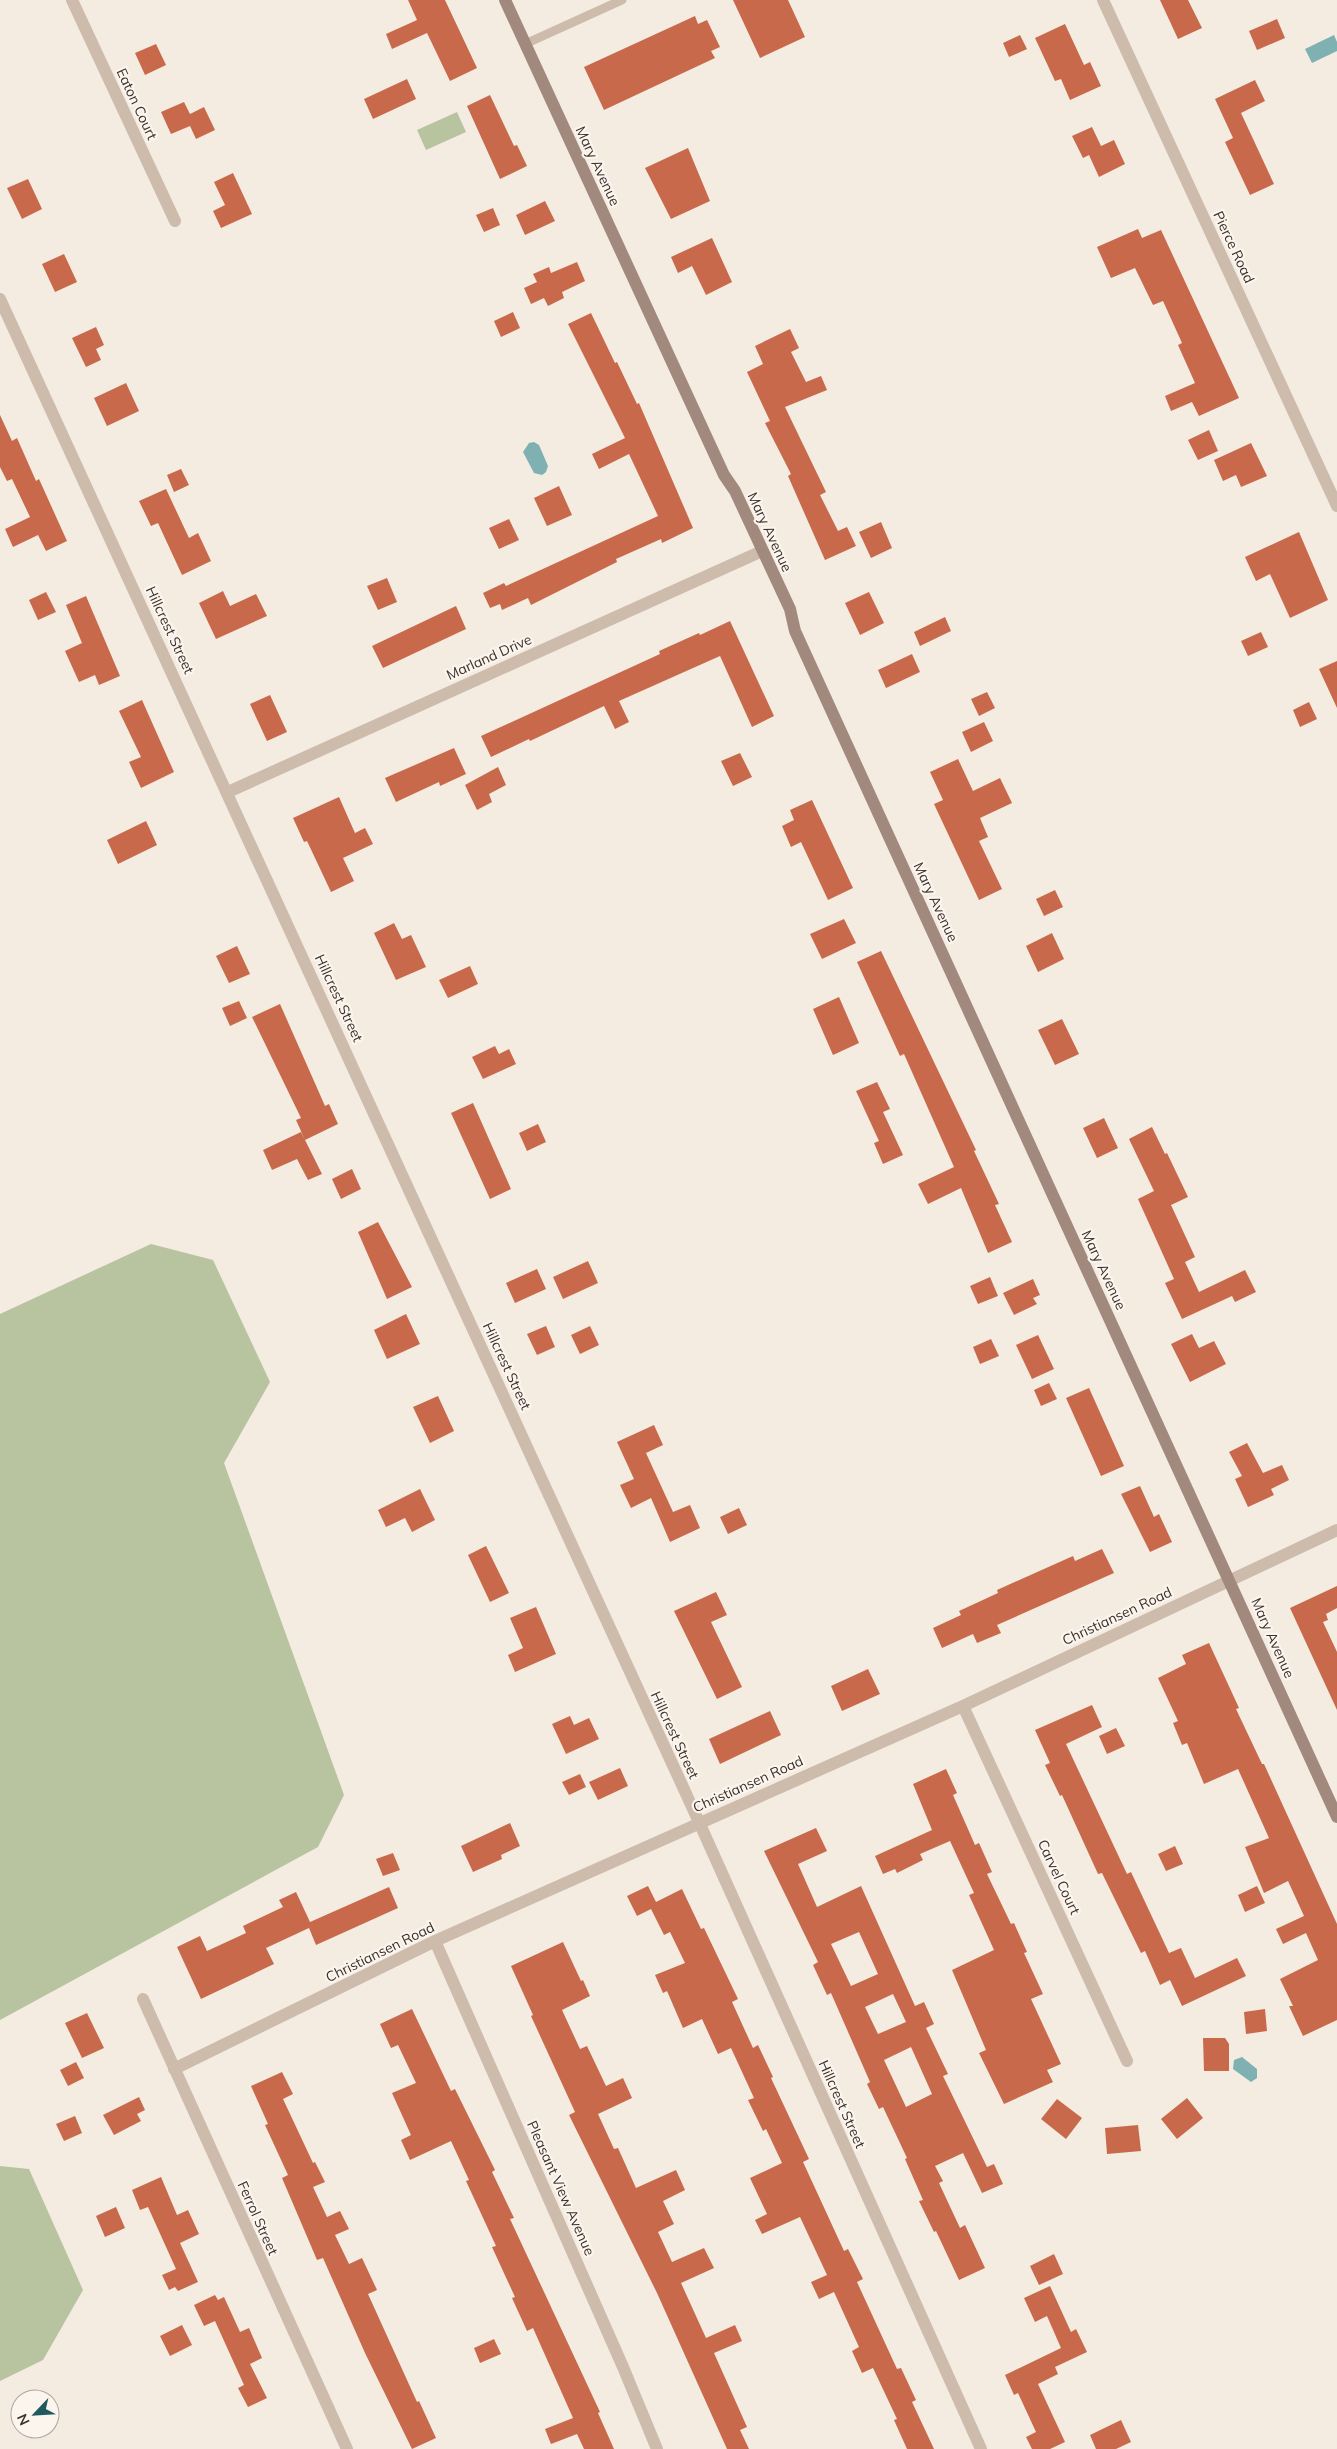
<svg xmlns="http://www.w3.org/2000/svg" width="1337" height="2449" viewBox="0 0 1337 2449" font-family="Mulish,sans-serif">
  <rect width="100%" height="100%" fill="#f4ebe1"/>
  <path fill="#b8c4a0" d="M457 112 466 132 426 150 417 130Z
    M151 1244 213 1260 270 1382 224 1463 344 1795 318 1847 0 2020V1314Z
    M0 2166 29 2169 83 2290 43 2360 0 2381Z"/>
  <path fill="#7fb0b2" d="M1334 35 1337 42V51L1312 63 1305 49Z
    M534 442 539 445 548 466 546 472 542 475 534 473 523 452 529 443Z
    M1242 2057 1257 2069V2078L1251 2082 1233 2069 1234 2060Z"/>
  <path fill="#c8694b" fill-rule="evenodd" d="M408 0H445L477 68 450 81 427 33 392 49 386 34 417 20Z
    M733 0H788L805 37 760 58Z
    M1160 0H1188L1202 28 1178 39Z
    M695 16 698 24 707 20 720 47 711 51 715 58 604 110 584 67Z
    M1277 19 1285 38 1257 50 1249 31Z
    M1065 24 1084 65 1090 62 1101 86 1070 100 1061 79 1055 81 1035 38Z
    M1020 35 1027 49 1009 57 1003 43Z
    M156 44 166 65 145 75 135 53Z
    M407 79 416 99 373 119 364 99Z
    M1255 80 1265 101 1241 113 1274 184 1250 195 1225 142 1233 138 1215 99Z
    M490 95 514 146 517 145 527 166 500 179 467 106Z
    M184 102 190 114 204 107 215 130 196 139 190 126 171 134 161 112Z
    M1092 127 1101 146 1114 140 1125 164 1099 177 1089 155 1083 158 1072 136Z
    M688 148 710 201 671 219 645 168Z
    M233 173 252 214 221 228 213 211 225 205 214 182Z
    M28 179 42 209 22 219 7 188Z
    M545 201 555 221 525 235 516 215Z
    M493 208 500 225 484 232 476 215Z
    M1138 229 1142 238 1161 230 1239 398 1199 416 1192 402 1171 411 1165 396 1195 383 1178 345 1182 343 1163 301 1153 305 1135 268 1111 278 1097 247Z
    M712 238 732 282 706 295 692 266 678 273 671 257Z
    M64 254 77 282 55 292 42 264Z
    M577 262 585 281 562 292 564 298 548 306 544 298 531 304 524 288 537 282 533 274 549 267 551 273Z
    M513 312 520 328 501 337 494 321Z
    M591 313 615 363 617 362 637 404 639 403 693 528 662 543 661 539 616 559 617 562 531 605 528 598 502 610 500 604 490 608 483 593 504 583 506 586 658 516 629 454 599 469 592 454 625 438 568 324Z
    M96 327 104 345 96 349 101 360 86 367 72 338Z
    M790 329 799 348 791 352 806 382 821 376 827 390 785 407 826 492 820 495 838 531 847 527 856 546 825 560 788 476 791 474 765 423 770 421 747 372 763 364 755 346Z
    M126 383 139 411 107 426 94 398Z
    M0 415 12 441 17 438 36 481 39 479 67 541 46 551 38 535 13 547 5 529 30 517 12 479 7 481 0 467Z
    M1209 430 1218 451 1198 460 1188 440Z
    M1251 443 1267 476 1241 487 1236 475 1223 481 1214 460Z
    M181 469 189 485 174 492 167 475Z
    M559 486 572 515 547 526 534 498Z
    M166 489 189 538 198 533 211 561 182 575 158 523 151 526 139 501Z
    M509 519 519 540 499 549 489 528Z
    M881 522 892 548 871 558 859 532Z
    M1299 532 1328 600 1290 618 1270 574 1256 581 1245 557Z
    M387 578 397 602 378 610 367 586Z
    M223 591 230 606 256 594 267 616 216 639 199 603Z
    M46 592 56 612 38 620 29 600Z
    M869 592 884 623 860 635 845 603Z
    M86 596 120 676 99 685 95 675 79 682 65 651 82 643 66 605Z
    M456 606 466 629 383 668 372 646Z
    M945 617 951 631 920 646 914 632Z
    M730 621 774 716 752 727 720 656 619 701 629 722 615 729 604 706 530 741 529 739 491 757 481 736 660 654 659 651 699 633 700 635Z
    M1261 632 1268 647 1248 656 1241 641Z
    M912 654 920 672 886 688 878 670Z
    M1337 661V708L1319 669Z
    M987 692 995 708 979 716 971 699Z
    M270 695 287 732 267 741 250 704Z
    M142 700 174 772 141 788 129 762 141 757 119 711Z
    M1309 702 1317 719 1300 727 1293 710Z
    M984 722 993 741 971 752 962 732Z
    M454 748 466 774 440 786 439 782 396 802 385 778Z
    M740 753 752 777 733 786 721 761Z
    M958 759 973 791 1000 778 1012 803 980 818 988 837 979 841 1002 889 979 900 934 804 943 800 930 772Z
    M498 767 506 785 489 794 492 802 477 810 465 785Z
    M339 797 355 833 365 828 373 844 343 858 354 881 331 892 307 841 304 842 293 818Z
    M812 800 853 888 828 900 801 842 791 847 782 826 794 820 790 810Z
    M146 821 157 845 118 864 107 840Z
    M1055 890 1063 907 1044 916 1036 899Z
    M844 919 856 943 822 959 810 934Z
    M394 923 402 939 411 935 426 967 396 980 374 933Z
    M1052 933 1064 959 1038 972 1026 946Z
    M237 946 250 974 229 983 216 956Z
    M881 951 976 1150 974 1151 999 1204 995 1205 1012 1242 988 1253 961 1188 928 1204 918 1184 954 1167 904 1054 900 1056 857 962Z
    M470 966 478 984 448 998 439 980Z
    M839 997 859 1043 833 1055 813 1009Z
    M239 1001 247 1018 230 1026 222 1008Z
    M280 1004 325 1106 329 1104 338 1124 305 1140 296 1120 301 1118 252 1017Z
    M1062 1019 1079 1054 1055 1065 1038 1030Z
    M495 1046 499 1054 509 1049 516 1064 483 1079 472 1057Z
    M877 1082 890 1109 883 1112 903 1155 883 1164 874 1143 879 1141 856 1091Z
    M473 1103 511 1189 490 1199 451 1113Z
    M1104 1118 1118 1148 1097 1158 1083 1128Z
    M538 1124 546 1142 527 1151 519 1133Z
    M1152 1127 1165 1154 1167 1153 1188 1197 1171 1205 1195 1257 1185 1262 1199 1292 1245 1270 1256 1292 1235 1302 1232 1296 1182 1319 1165 1283 1174 1279 1138 1199 1154 1191 1129 1139Z
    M301 1132 322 1174 308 1180 297 1159 272 1170 263 1150Z
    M352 1169 361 1189 341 1199 332 1179Z
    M378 1222 412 1287 387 1299 358 1232Z
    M588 1261 598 1283 563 1299 553 1277Z
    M537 1269 546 1289 515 1303 506 1283Z
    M990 1277 998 1296 978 1304 970 1286Z
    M1033 1279 1040 1295 1033 1298 1037 1304 1014 1315 1003 1293Z
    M406 1314 420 1344 387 1359 374 1330Z
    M546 1326 555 1347 537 1355 527 1334Z
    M590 1326 599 1345 580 1354 571 1335Z
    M1192 1334 1199 1348 1214 1341 1226 1364 1190 1382 1171 1344Z
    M1038 1335 1054 1369 1032 1379 1016 1345Z
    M991 1339 999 1356 980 1364 973 1347Z
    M1049 1383 1057 1399 1041 1406 1034 1390Z
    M1089 1388 1124 1466 1101 1476 1066 1398Z
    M438 1396 454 1431 430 1443 413 1407Z
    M654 1425 663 1445 646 1453 673 1512 690 1505 700 1528 670 1542 651 1498 631 1508 620 1485 634 1479 617 1442Z
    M1247 1443 1263 1473 1282 1465 1289 1480 1271 1489 1274 1495 1248 1507 1235 1479 1242 1476 1229 1452Z
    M1140 1486 1154 1517 1159 1514 1172 1542 1150 1552 1121 1494Z
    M420 1489 435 1520 412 1532 405 1518 386 1527 378 1510Z
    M739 1508 747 1525 728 1534 720 1517Z
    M486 1546 509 1593 490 1602 468 1555Z
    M1102 1549 1114 1573 997 1625 1001 1633 977 1643 973 1634 942 1648 933 1628 961 1615 959 1611 998 1593 997 1590 1073 1556 1075 1561Z
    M1337 1586V1608L1326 1614 1328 1620 1323 1622 1337 1652V1710L1290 1608Z
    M716 1592 727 1615 711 1622 742 1687 717 1699 674 1611Z
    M536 1607 556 1654 515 1672 508 1655 523 1648 510 1618Z
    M1209 1643 1239 1708 1236 1709 1262 1764H1264L1337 1924V2020L1303 2036 1289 2006H1293L1280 1979 1318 1960 1306 1933 1283 1944 1276 1929 1304 1916 1288 1881 1264 1893 1245 1847 1269 1838 1238 1769 1204 1784 1187 1743 1182 1745 1173 1723 1178 1721 1158 1678 1186 1664 1182 1655Z
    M868 1669 880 1694 842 1711 831 1686Z
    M1092 1705 1102 1727 1066 1744 1127 1874 1131 1872 1169 1953 1181 1948 1195 1978 1237 1958 1246 1976 1182 2006 1170 1980 1160 1985 1145 1951 1141 1953 1102 1873 1098 1874 1062 1795 1060 1796 1045 1765 1050 1763 1035 1730Z
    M770 1711 781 1735 720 1764 709 1739Z
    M570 1716 574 1725 589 1718 599 1739 566 1754 552 1724Z
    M1116 1728 1125 1746 1107 1754 1099 1736Z
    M620 1768 628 1786 598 1800 589 1782Z
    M946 1769 957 1793 953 1795 975 1845 979 1843 992 1872 987 1874 1011 1924 1014 1923 1027 1952 1024 1953 1043 1994 1031 1999 1061 2064 1047 2070 1053 2082 1004 2104 979 2053 986 2050 952 1970 994 1950 969 1895 974 1893 950 1841 920 1854 923 1860 897 1873 895 1869 883 1874 875 1856 932 1830 913 1784Z
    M580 1774 586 1787 569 1795 562 1782Z
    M510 1823 520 1846 501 1855 502 1859 473 1872 461 1846Z
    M816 1828 827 1851 798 1864 817 1907 861 1886 915 2006 924 2002 934 2024 926 2028 948 2074 943 2076 987 2167 994 2164 1003 2184 982 2193 963 2153 935 2166 943 2181 939 2183 960 2228 965 2225 985 2268 959 2280 936 2231 934 2232 919 2201 923 2200 905 2159 907 2158 883 2107 879 2109 867 2084 870 2082 831 1993 827 1995 813 1965 818 1962 764 1851ZM859 1932 878 1974 851 1986 831 1944ZM893 1994 906 2022 878 2034 865 2007ZM911 2047 932 2094 906 2107 884 2060Z
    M1175 1846 1183 1864 1166 1871 1158 1854Z
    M393 1853 400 1870 383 1876 376 1859Z
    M648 1886 656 1902 682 1889 701 1929 704 1928 738 1999 732 2002 753 2048 758 2045 773 2077 771 2078 809 2159 803 2162 844 2251 848 2249 863 2279 857 2282 897 2369 901 2368 916 2400 912 2402 934 2449H907L894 2420 897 2419 873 2368 862 2373 852 2351 859 2347 834 2292 819 2299 811 2282 827 2275 800 2217 762 2234 755 2220 767 2214 750 2178 782 2163 766 2129 763 2131 748 2100 754 2098 731 2048 718 2054 702 2019 683 2028 667 1991 663 1993 655 1975 685 1963 670 1932 664 1935 651 1909 637 1916 627 1896Z
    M1257 1886 1265 1903 1245 1912 1238 1895Z
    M389 1887 398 1908 316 1945 309 1928 266 1948 274 1964 201 1999 177 1947 200 1936 207 1951 246 1933 243 1926 283 1907 279 1900 296 1892 310 1922Z
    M563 1942 581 1981 583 1980 590 1996 562 2010 580 2049 587 2046 606 2086 623 2078 632 2098 598 2114 614 2149 618 2148 636 2188 676 2170 685 2190 663 2201 674 2224 658 2232 672 2262 704 2248 714 2268 681 2283 706 2338 735 2325 742 2341 714 2353 747 2427 740 2430 749 2449H727L657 2293 569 2115 575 2112 531 2016 533 2015 511 1966Z
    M412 2009 451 2091 455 2089 495 2170 492 2172 514 2218 510 2219 600 2412 598 2413 614 2449H584L577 2434 551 2444 545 2429 573 2418 533 2328 527 2331 512 2298 515 2297 492 2247 496 2246 466 2181 469 2180 451 2141 410 2160 401 2140 411 2135 392 2093 416 2083 398 2045 391 2048 380 2024Z
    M1265 2009 1267 2031 1246 2034 1244 2012Z
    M87 2013 104 2048 82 2058 65 2023Z
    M1203 2038H1225L1229 2044V2071H1204Z
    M76 2062 84 2078 68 2086 60 2070Z
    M282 2072 293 2094 283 2099 313 2163 315 2162 325 2182 313 2187 327 2217 340 2211 349 2229 335 2235 349 2264 362 2258 377 2290 368 2294 417 2402 419 2401 436 2438 412 2449 365 2353 323 2258 317 2260 282 2178 288 2175 265 2125 268 2124 251 2086Z
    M139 2097 145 2110 137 2114 141 2121 114 2135 103 2115Z
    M1187 2098 1203 2118 1177 2139 1161 2119Z
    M1057 2099 1082 2118 1066 2139 1041 2119Z
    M75 2116 82 2133 64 2141 56 2124Z
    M1138 2125 1141 2151 1107 2154 1105 2128Z
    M161 2177 177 2215 188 2210 199 2234 180 2243 198 2282 178 2291 175 2287 169 2290 162 2275 176 2269 148 2207 140 2210 132 2190Z
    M116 2207 125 2228 105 2237 96 2216Z
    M1054 2254 1063 2274 1039 2285 1030 2266Z
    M1050 2286 1071 2332 1076 2329 1087 2352 1055 2367 1058 2374 1038 2384 1065 2442 1050 2449H1032L1026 2437 1036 2432 1018 2393 1014 2395 1005 2375 1061 2348 1047 2316 1035 2322 1024 2298Z
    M215 2295 218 2300 224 2297 240 2332 249 2328 262 2358 250 2364 267 2398 248 2407 238 2388 244 2385 215 2321 204 2326 194 2305Z
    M182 2325 192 2345 170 2356 160 2336Z
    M494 2339 501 2354 480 2363 474 2348Z
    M1121 2420 1131 2442 1116 2449H1096L1090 2435Z"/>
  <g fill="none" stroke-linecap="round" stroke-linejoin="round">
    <path stroke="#cdbbac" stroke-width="9" d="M525 44 622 0"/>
    <path stroke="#cdbbac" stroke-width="12" d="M72 0 175 221
      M1103 0 1337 506
      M0 299 699 1822 981 2449
      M228 792 762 551
      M963 1706 1127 2061
      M435 1941 623 2367 657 2449
      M143 1999 347 2449
      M174 2069 435 1941 963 1706 1337 1530"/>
    <path stroke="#a18a7d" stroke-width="12" d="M505 0 724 475 735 491 790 609 795 631 1337 1817"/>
  </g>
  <g text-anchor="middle" stroke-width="4.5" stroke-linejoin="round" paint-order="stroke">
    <g font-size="14" fill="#3b302b" stroke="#fbf5ee">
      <text transform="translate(137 104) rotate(65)" y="5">Eaton Court</text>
      <text transform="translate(598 166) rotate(65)" y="5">Mary Avenue</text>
      <text transform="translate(1234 247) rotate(65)" y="5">Pierce Road</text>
      <text transform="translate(770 532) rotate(65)" y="5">Mary Avenue</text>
      <text transform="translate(170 630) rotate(65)" y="5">Hillcrest Street</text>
      <text transform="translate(489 657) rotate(-24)" y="5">Marland Drive</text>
      <text transform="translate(936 902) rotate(65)" y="5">Mary Avenue</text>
      <text transform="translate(339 998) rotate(65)" y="5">Hillcrest Street</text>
      <text transform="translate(1104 1270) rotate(65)" y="5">Mary Avenue</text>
      <text transform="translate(507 1366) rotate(65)" y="5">Hillcrest Street</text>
      <text transform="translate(1117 1616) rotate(-25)" y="5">Christiansen Road</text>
      <text transform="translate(1273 1638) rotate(66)" y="5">Mary Avenue</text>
      <text transform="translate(675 1735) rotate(65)" y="5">Hillcrest Street</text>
      <text transform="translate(748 1784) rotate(-24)" y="5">Christiansen Road</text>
      <text transform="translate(1059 1877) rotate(65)" y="5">Carvel Court</text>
      <text transform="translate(380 1952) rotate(-26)" y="5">Christiansen Road</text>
      <text transform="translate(842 2104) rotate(66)" y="5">Hillcrest Street</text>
      <text transform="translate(561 2188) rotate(66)" y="5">Pleasant View Avenue</text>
      <text transform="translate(258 2218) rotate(66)" y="5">Ferrol Street</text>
    </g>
  </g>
  <g transform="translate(35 2414) rotate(245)"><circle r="24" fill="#fbf5ee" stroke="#aea6a0"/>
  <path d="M0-4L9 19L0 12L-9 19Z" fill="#1f5a5e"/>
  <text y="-8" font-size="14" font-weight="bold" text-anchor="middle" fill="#3b302b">N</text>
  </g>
</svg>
